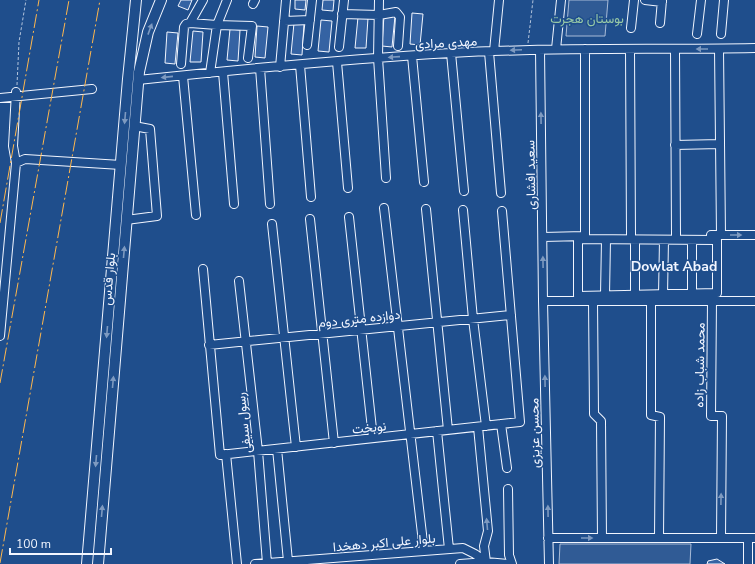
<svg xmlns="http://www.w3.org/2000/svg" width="755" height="564" viewBox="0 0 755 564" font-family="'Nunito Sans',Vazirmatn,sans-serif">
  <rect width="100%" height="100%" fill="#1f4e8c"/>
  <path fill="#305b95" stroke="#a8bbd7" d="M569 0H608L605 36H566Z
    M560 544H691L690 564H559Z"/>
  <path fill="#3563a3" stroke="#f2f6ff" d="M181 0H192L188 10 178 6Z
    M295 0H306L305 10 295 9Z
    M323 0H334L333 11 322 10Z
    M412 13 423 14 420 45 410 44Z
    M384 15 395 16 392 47 382 46Z
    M358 17 368 18 366 48H355Z
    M321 20 332 21 329 52 318 51Z
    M294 23 304 24 302 55 291 54Z
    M257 26 268 27 265 58 255 57Z
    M230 29 240 30 238 61 227 60Z
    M193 31 203 32 201 62H190Z
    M167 32 178 33 175 64 165 63Z
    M717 559 725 564H707L708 561Z"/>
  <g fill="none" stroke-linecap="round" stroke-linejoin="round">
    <defs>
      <path id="minor" d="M379 0 378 58 386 178
        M645 0 662 2
        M253 4 255 0
        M342 14 379 15 396 12 400 17 398 46
        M284 21 310 20
        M190 23 203 0
        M660 23 662 0
        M631 28 634 0
        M697 34 701 0
        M721 34 724 0
        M307 45 312 0
        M339 47 344 0
        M556 49 561 0
        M585 49V236
        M630 49 631 236
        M675 49 676 236
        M719 49 721 235
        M540 50 543 301 549 564
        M494 51 499 0
        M489 52 501 193
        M451 53 464 191
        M412 56 424 182
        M337 62 348 188
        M181 64 184 27 186 24 190 23 217 25 252 26 248 58
        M300 65 311 197
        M280 67 286 0
        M260 68 270 204
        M223 72 234 204
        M210 73 217 25 227 0
        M183 76 196 215
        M138 80C242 69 347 59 451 53 552 47 654 50 755 48
        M16 92 13 146 16 163
        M0 98 92 89
        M675 145 720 144
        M384 208 424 551
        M426 209 448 430
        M463 210 473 319 486 426
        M349 217 373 438
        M310 219 334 443
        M126 220 157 216 150 129 134 126
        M272 224 296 447
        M711 235H755
        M543 237 584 236
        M578 239 717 240V293L578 296Z
        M203 269 220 455 520 422 502 211
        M239 281 258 451 267 563
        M692 294V240
        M605 295 606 240
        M635 295V240
        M663 295 664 240
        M543 301H755
        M593 301 594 414 601 421 602 538
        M651 301V415L660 417 659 538
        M712 301 711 416H722L721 538
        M0 336 16 163 25 159 121 165
        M209 345 511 315
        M501 424 507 468
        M478 427 488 531 484 546 486 562
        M437 431 449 549
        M277 449 288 561
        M226 454 237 564
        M508 489 509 555 512 564
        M548 538H755
        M748 538V564
        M255 564 463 548 475 554 486 562
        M460 564 486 562 508 564"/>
      <path id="major" d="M87 564 128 79 136 0
        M98 564 139 72 148 32 161 0"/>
    </defs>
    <use href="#minor" stroke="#f2f6ff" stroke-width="10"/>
    <use href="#major" stroke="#f2f6ff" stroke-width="12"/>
    <path stroke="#b3c4dc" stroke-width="1" stroke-dasharray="3 2" stroke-linecap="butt" d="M528 43 533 0
      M17 85 19 42 26 0"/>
    <use href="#minor" stroke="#1f4e8c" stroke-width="8"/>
    <use href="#major" stroke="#1f4e8c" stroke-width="10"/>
    <path stroke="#ffb74d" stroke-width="1" stroke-dasharray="14 3 2 3" stroke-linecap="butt" d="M0 223 39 0
      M0 383 69 0
      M0 563 100 0"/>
  </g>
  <defs><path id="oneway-solid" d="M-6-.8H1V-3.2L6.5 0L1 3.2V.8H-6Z"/></defs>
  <g fill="#7e9ac0">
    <use href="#oneway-solid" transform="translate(150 29) rotate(-70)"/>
    <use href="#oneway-solid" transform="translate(702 49) rotate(180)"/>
    <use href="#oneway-solid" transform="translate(516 50) rotate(177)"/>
    <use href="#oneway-solid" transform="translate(394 57) rotate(176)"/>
    <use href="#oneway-solid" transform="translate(167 77) rotate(174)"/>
    <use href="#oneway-solid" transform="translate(125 118) rotate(95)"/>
    <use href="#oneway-solid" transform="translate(541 118) rotate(-91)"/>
    <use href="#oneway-solid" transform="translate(736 235)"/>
    <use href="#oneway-solid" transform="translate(124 252) rotate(-85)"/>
    <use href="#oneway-solid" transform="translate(543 262) rotate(-91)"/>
    <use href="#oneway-solid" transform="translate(107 332) rotate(95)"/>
    <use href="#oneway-solid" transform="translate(545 381) rotate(-91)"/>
    <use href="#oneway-solid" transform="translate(113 382) rotate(-85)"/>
    <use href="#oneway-solid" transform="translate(96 461) rotate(95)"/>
    <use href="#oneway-solid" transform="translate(721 499) rotate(-89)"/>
    <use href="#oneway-solid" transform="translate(102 511) rotate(-85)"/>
    <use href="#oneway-solid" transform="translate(548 511) rotate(-91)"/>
    <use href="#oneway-solid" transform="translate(487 524) rotate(-95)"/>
    <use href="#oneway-solid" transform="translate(587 538)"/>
  </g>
  <g text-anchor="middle" stroke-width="3" stroke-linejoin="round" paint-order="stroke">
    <g font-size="13" fill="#97c8a6" stroke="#1f4e8c">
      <text x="587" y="23">بوستان هجرت</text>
    </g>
    <g font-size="13" fill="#f2f6ff" stroke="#1f4e8c">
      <text transform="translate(446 42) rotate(-3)" y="5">مهدی مرادی</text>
      <text transform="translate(530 175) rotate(-91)" y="5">سعید افشاری</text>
      <text transform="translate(108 279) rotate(-85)" y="5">بلوار قدس</text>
      <text transform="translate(359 318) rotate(-6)" y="5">دوازده متری دوم</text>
      <text transform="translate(699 365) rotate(-89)" y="5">محمد شباب زاده</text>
      <text transform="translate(243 423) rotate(-96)" y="5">رسول سیفی</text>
      <text transform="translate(369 427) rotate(-6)" y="5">نوبخت</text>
      <text transform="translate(534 433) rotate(-91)" y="5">محسن عزیزی</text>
      <text transform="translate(384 542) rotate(-5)" y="5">بلوار علی اکبر دهخدا</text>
    </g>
    <g font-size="14" font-weight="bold" fill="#f2f6ff" stroke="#1f4e8c">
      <text x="674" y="271">Dowlat Abad</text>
    </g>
  </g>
  <path d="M10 548v6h101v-6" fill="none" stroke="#f2f6ff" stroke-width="2"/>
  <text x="16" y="548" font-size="12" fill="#f2f6ff" stroke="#1f4e8c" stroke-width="3" paint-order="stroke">100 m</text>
</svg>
